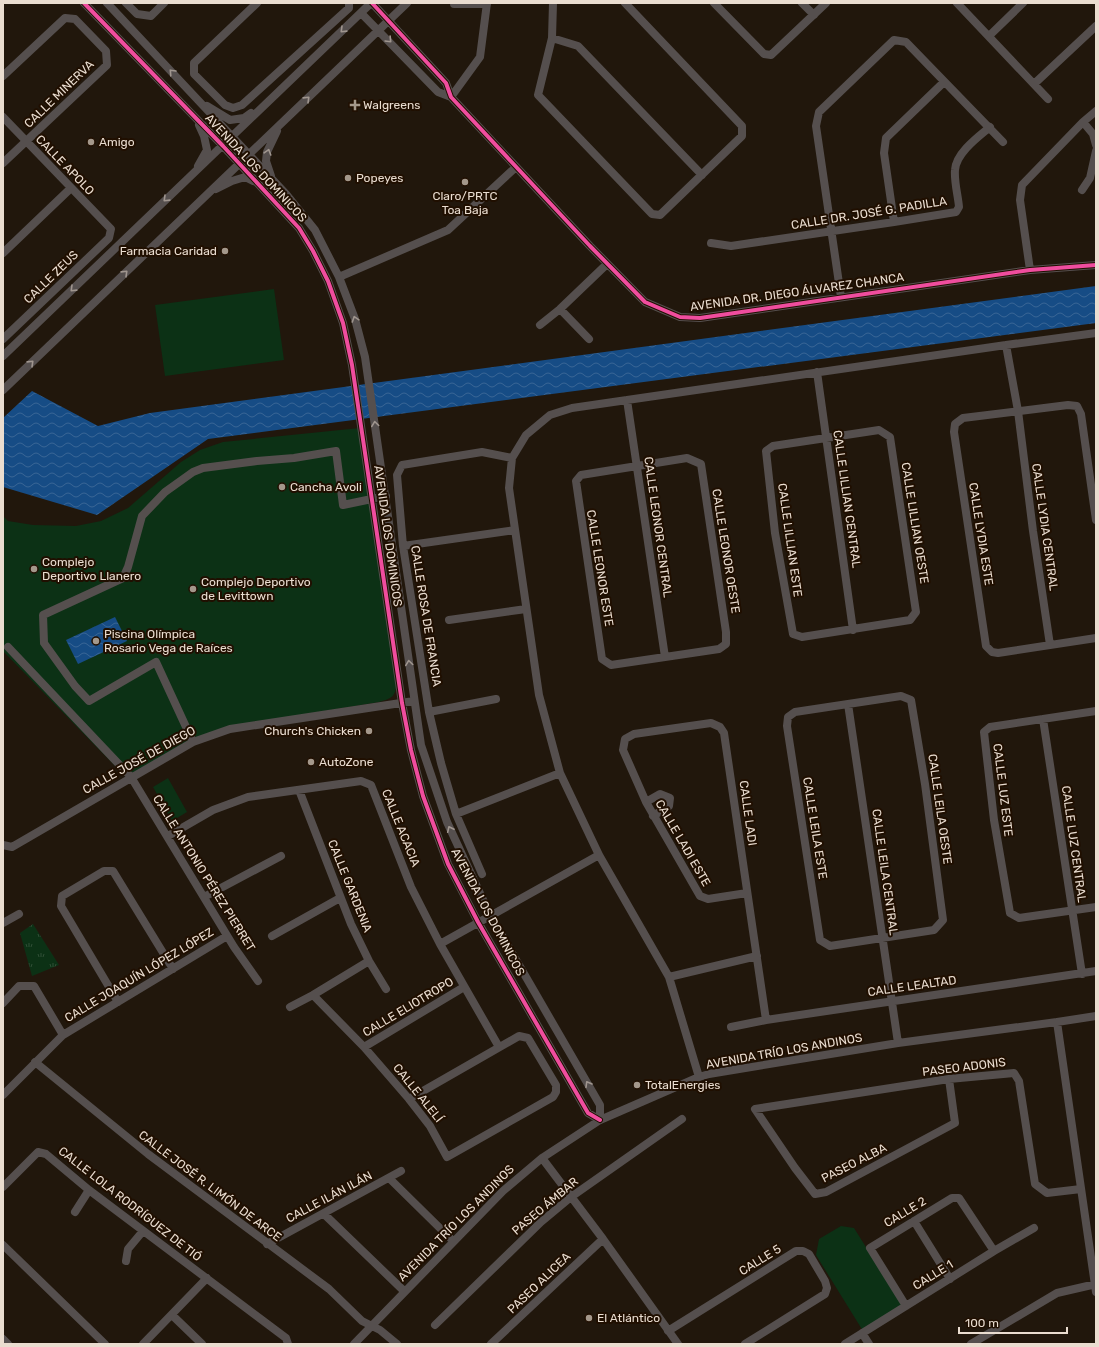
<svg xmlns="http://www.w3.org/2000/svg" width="1099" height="1347" viewBox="0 0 1099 1347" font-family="Rubik,sans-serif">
  <defs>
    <pattern id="park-tufts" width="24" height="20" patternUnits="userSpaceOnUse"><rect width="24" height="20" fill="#0c3115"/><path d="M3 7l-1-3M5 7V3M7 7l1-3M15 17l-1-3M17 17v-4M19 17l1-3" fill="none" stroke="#304e36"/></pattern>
    <pattern id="water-waves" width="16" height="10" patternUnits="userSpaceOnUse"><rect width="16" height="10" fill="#164c85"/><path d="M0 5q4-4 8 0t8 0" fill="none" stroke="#386595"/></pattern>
  </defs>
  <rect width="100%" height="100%" fill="#21170c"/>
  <path fill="url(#park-tufts)" d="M33 924 59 965 32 976 20 933Z"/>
  <path fill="#0c3115" d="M274 289 284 360 165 376 155 305Z
    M360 428 397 682C395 697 393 698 379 702L229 727 135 772 129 773 119 770 3 651V516L8 521 33 525 76 526 101 521 128 508 181 462 200 450 223 442Z
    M168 778 187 812 172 821 153 787Z
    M841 1226 854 1228 903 1306 863 1331 816 1255 819 1239Z"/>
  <path fill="url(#water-waves)" d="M1096 286V323L208 439 97 515 3 487V418L32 391 98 426 150 413Z
    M115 617 127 641 78 664 66 640Z"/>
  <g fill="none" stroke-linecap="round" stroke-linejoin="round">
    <path stroke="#554f4e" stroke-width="8" d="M84 3 223 146 299 228 313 251 328 281 343 323 352 365 402 703 411 750 423 796 448 864 478 922 588 1113 600 1120
      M107 3 286 194 315 230 339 277 355 319 365 357 421 745 447 822 490 915 600 1105V1120
      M126 3 137 14 151 16 164 3
      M257 3 194 63V74L225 105 233 108 242 105 349 8V3
      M372 3 446 83 451 97 590 246 645 302 680 317 700 318 1030 270 1096 265
      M553 3 552 38 538 95 652 214 660 215 742 136V126L625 3
      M714 3 764 54 771 55 826 3
      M802 3 814 15
      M957 3 1048 99
      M454 4H487
      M361 13 438 92 451 97
      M989 36 1023 3
      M552 38 578 46 702 175
      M3 76 65 18 75 19 106 51 107 65 3 163
      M1034 84 1096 26
      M451 97 480 57 487 3
      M207 106 230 120 244 118 251 113
      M3 117 111 229 109 238 3 339
      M1083 122 1093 134 1096 145
      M198 166 207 150 204 136 199 125
      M271 176 266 161 267 152 277 131
      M216 189 232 181 245 177 253 181
      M1082 190 1090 178 1096 151
      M894 222 884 153 886 138 944 82
      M711 243 731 246 894 222 956 212 959 207C958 195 954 182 955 170 956 153 978 137 990 127
      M3 253 71 188
      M1030 270 1020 200 1022 185 1083 122 1096 111
      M339 277 448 230 516 167
      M841 297 816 126 819 112 894 40 906 42 1003 142
      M560 309 589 339
      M540 325 560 309 607 264
      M1006 345 1018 411 1033 531 1050 645
      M3 356 371 3
      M817 372 853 630
      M3 390 407 3
      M627 400 665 657
      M879 430 890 437 916 612 910 620 802 637 793 634 775 533 766 451 773 446Z
      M687 458 701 464 726 632V644L719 649 611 665 602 659 576 481 581 475Z
      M1096 520 1081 414 1077 406 1068 405 963 418 955 424 954 432 986 646 992 652 998 653 1096 638
      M403 546 515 530
      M449 620 526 609
      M8 647 131 777 234 947 258 981
      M901 696 911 700 925 784 943 920 934 930 830 946 820 940 787 726 788 717 795 712Z
      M848 704 898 1043
      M1096 711 990 727 984 732 994 820 1010 913 1019 918 1096 907
      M429 712 496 699
      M1043 719 1082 974
      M193 742 156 662 89 701 75 686 44 643 43 615 123 578 128 567 142 516 165 492 193 472 203 468 257 461 294 458 336 451 343 505 386 496
      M299 790 351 924 369 961 386 989
      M646 802 660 794 670 798 669 806 653 816
      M456 814 560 773
      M168 836 213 810 248 797 361 781 371 785 411 887 440 944 499 1047
      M3 845 12 847 193 742 230 729 414 701
      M482 874 456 814 441 763 429 712 403 546 397 475 402 465 482 452 512 458
      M747 893 708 899 700 896 646 802 623 750 625 739 634 734 711 723 720 727 724 733 766 1020
      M204 897 281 856
      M3 923 19 914
      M272 936 340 898
      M440 944 599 855
      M669 977 757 956
      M313 995 364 1047 409 1099 430 1126 447 1157 553 1097 556 1092V1085L528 1038 519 1036 409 1099
      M118 1002 61 906 62 896 104 871H113L173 969
      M3 1003 19 986H34L63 1035
      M290 1007 313 995 369 961
      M1057 1022 1096 1292
      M731 1027 766 1020 1096 971
      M364 1047 464 987
      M35 1062 148 1154 329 1289 362 1321 380 1330 397 1344
      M699 1077 669 977 599 855 560 773 539 695 509 488 512 458 526 435 550 415 572 408 1006 345 1096 333
      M949 1079 955 1123 826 1192 815 1194 795 1168 755 1109 949 1079 1014 1073 1019 1081 1035 1184 1047 1193 1081 1189
      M3 1095 63 1035 227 936
      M542 1158 603 1239 678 1344
      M389 1178 453 1241
      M3 1187 38 1152 46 1154 89 1190 286 1338 288 1344
      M75 1212 89 1190
      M324 1214 404 1291
      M914 1221 950 1279
      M267 1244 401 1171
      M3 1245 105 1344
      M126 1261 128 1249 143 1231
      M906 1306 870 1248 952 1198H959L994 1251
      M172 1315 202 1344
      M435 1325 541 1222 571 1197 682 1119
      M668 1331 796 1251H803L809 1254 825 1281 827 1288 825 1294 745 1344
      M862 1333 869 1344
      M3 1339 8 1344
      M143 1344 207 1278
      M354 1344 503 1191 542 1158 600 1120 699 1077 709 1074 898 1043 1057 1022 1096 1016
      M491 1344 603 1239
      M845 1344 994 1251 1034 1228
      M971 1344 1057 1293 1096 1284"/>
    <defs>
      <path id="cycleway" d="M84 3 223 146 299 228 313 251 328 281 343 323 352 365 402 703 411 750 423 796 448 864 478 922 588 1113 600 1120
        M372 3 446 83 451 97 590 246 645 302 680 317 700 318 1030 270 1096 265"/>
    </defs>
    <use href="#cycleway" stroke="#200f00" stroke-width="6"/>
    <use href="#cycleway" stroke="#ef4d9e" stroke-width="4"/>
  </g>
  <defs><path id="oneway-chevron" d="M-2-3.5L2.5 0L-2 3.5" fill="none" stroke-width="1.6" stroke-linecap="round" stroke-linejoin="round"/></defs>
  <g stroke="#a0968f">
    <use href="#oneway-chevron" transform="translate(343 30) rotate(136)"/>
    <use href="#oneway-chevron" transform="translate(389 40) rotate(46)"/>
    <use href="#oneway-chevron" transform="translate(172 72) rotate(-133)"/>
    <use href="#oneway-chevron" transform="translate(307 99) rotate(-44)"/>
    <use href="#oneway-chevron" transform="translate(268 152) rotate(-73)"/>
    <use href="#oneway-chevron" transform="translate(166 199) rotate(136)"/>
    <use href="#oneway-chevron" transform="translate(125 273) rotate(-44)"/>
    <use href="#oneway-chevron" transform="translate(73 289) rotate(136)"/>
    <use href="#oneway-chevron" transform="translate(355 319) rotate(-108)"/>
    <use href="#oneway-chevron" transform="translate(31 363) rotate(-44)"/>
    <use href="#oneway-chevron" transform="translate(375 424) rotate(-98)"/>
    <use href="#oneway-chevron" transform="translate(409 663) rotate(-98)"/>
    <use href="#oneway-chevron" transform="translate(450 829) rotate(-115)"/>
    <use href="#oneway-chevron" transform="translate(588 1084) rotate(-120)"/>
  </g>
  <g fill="#a4988b" stroke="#200f00" stroke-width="1.5">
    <path d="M353 99h4v4h4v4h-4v4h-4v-4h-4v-4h4z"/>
    <circle cx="91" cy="142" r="4"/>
    <circle cx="348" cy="178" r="4"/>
    <circle cx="465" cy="182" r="4"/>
    <circle cx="225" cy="251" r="4"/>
    <circle cx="282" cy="487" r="4"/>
    <circle cx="34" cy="569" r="4"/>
    <circle cx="193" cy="589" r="4"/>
    <circle cx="96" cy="641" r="4"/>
    <circle cx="369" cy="731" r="4"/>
    <circle cx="311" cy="762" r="4"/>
    <circle cx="637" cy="1085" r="4"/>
    <circle cx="589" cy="1318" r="4"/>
  </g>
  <g text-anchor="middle" stroke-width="4" stroke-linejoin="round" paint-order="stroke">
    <g font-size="12" fill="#eaddd0" stroke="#200f00">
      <text transform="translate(59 94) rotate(-44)" y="4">CALLE MINERVA</text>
      <text transform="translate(65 165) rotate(46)" y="4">CALLE APOLO</text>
      <text transform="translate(256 168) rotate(47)" y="4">AVENIDA LOS DOMINICOS</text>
      <text transform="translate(869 213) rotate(-9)" y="4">CALLE DR. JOSÉ G. PADILLA</text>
      <text transform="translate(51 277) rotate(-44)" y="4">CALLE ZEUS</text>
      <text transform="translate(797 292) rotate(-8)" y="4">AVENIDA DR. DIEGO ÁLVAREZ CHANCA</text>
      <text transform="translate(847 499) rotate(82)" y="4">CALLE LILLIAN CENTRAL</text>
      <text transform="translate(915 523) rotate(81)" y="4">CALLE LILLIAN OESTE</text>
      <text transform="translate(658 527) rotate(82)" y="4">CALLE LEONOR CENTRAL</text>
      <text transform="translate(1045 527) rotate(82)" y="4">CALLE LYDIA CENTRAL</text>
      <text transform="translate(981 534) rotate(81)" y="4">CALLE LYDIA ESTE</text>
      <text transform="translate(388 536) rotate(82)" y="4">AVENIDA LOS DOMINICOS</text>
      <text transform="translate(790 540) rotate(82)" y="4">CALLE LILLIAN ESTE</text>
      <text transform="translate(726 551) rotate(81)" y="4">CALLE LEONOR OESTE</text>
      <text transform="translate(600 568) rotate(81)" y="4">CALLE LEONOR ESTE</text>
      <text transform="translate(426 616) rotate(81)" y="4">CALLE ROSA DE FRANCIA</text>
      <text transform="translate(139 760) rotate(-29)" y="4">CALLE JOSÉ DE DIEGO</text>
      <text transform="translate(1003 790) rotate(83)" y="4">CALLE LUZ ESTE</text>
      <text transform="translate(940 809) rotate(82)" y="4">CALLE LEILA OESTE</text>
      <text transform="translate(748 813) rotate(82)" y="4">CALLE LADI</text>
      <text transform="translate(401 828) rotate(68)" y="4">CALLE ACACIA</text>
      <text transform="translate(815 828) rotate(81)" y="4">CALLE LEILA ESTE</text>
      <text transform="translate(683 843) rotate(60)" y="4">CALLE LADI ESTE</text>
      <text transform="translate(1074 844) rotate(82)" y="4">CALLE LUZ CENTRAL</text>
      <text transform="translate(885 872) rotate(82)" y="4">CALLE LEILA CENTRAL</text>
      <text transform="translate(204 873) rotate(58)" y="4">CALLE ANTONIO PÉREZ PIERRET</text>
      <text transform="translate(350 886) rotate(68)" y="4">CALLE GARDENIA</text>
      <text transform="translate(488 912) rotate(62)" y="4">AVENIDA LOS DOMINICOS</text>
      <text transform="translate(139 975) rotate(-31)" y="4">CALLE JOAQUÍN LÓPEZ LÓPEZ</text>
      <text transform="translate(912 986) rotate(-8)" y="4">CALLE LEALTAD</text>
      <text transform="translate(408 1007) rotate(-31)" y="4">CALLE ELIOTROPO</text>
      <text transform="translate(784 1051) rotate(-10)" y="4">AVENIDA TRÍO LOS ANDINOS</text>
      <text transform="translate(964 1067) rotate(-7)" y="4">PASEO ADONIS</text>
      <text transform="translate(418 1093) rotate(51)" y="4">CALLE ALELÍ</text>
      <text transform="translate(854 1163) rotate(-27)" y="4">PASEO ALBA</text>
      <text transform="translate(210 1186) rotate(37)" y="4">CALLE JOSÉ R. LIMÓN DE ARCE</text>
      <text transform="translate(329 1197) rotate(-28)" y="4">CALLE ILÁN ILÁN</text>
      <text transform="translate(130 1204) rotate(38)" y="4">CALLE LOLA RODRÍGUEZ DE TIÓ</text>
      <text transform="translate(545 1206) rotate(-40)" y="4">PASEO ÁMBAR</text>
      <text transform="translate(905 1212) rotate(-31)" y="4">CALLE 2</text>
      <text transform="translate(456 1223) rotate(-45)" y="4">AVENIDA TRÍO LOS ANDINOS</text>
      <text transform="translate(760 1260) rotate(-32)" y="4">CALLE 5</text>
      <text transform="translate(933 1275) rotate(-32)" y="4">CALLE 1</text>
      <text transform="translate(539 1283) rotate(-44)" y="4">PASEO ALICEA</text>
    </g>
    <g font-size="12" fill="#eaddd0" stroke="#200f00" text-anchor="start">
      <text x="363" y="109">Walgreens</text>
      <text x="99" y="146">Amigo</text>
      <text x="356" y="182">Popeyes</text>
      <text x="465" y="200" text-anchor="middle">Claro/PRTC<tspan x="465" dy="14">Toa Baja</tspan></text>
      <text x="217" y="255" text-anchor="end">Farmacia Caridad</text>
      <text x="290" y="491">Cancha Avoli</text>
      <text x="42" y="566">Complejo<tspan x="42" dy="14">Deportivo Llanero</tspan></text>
      <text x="201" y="586">Complejo Deportivo<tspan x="201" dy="14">de Levittown</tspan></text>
      <text x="104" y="638">Piscina Olímpica<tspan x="104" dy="14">Rosario Vega de Raíces</tspan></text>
      <text x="361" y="735" text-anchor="end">Church's Chicken</text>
      <text x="319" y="766">AutoZone</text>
      <text x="645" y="1089">TotalEnergies</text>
      <text x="597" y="1322">El Atlántico</text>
    </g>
  </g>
  <rect width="1099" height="1347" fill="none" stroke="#eaddd0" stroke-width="8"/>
  <path d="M959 1327v6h108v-6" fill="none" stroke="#eaddd0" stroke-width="2"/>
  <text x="965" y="1327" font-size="12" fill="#eaddd0" stroke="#200f00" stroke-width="3" paint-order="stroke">100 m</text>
</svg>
